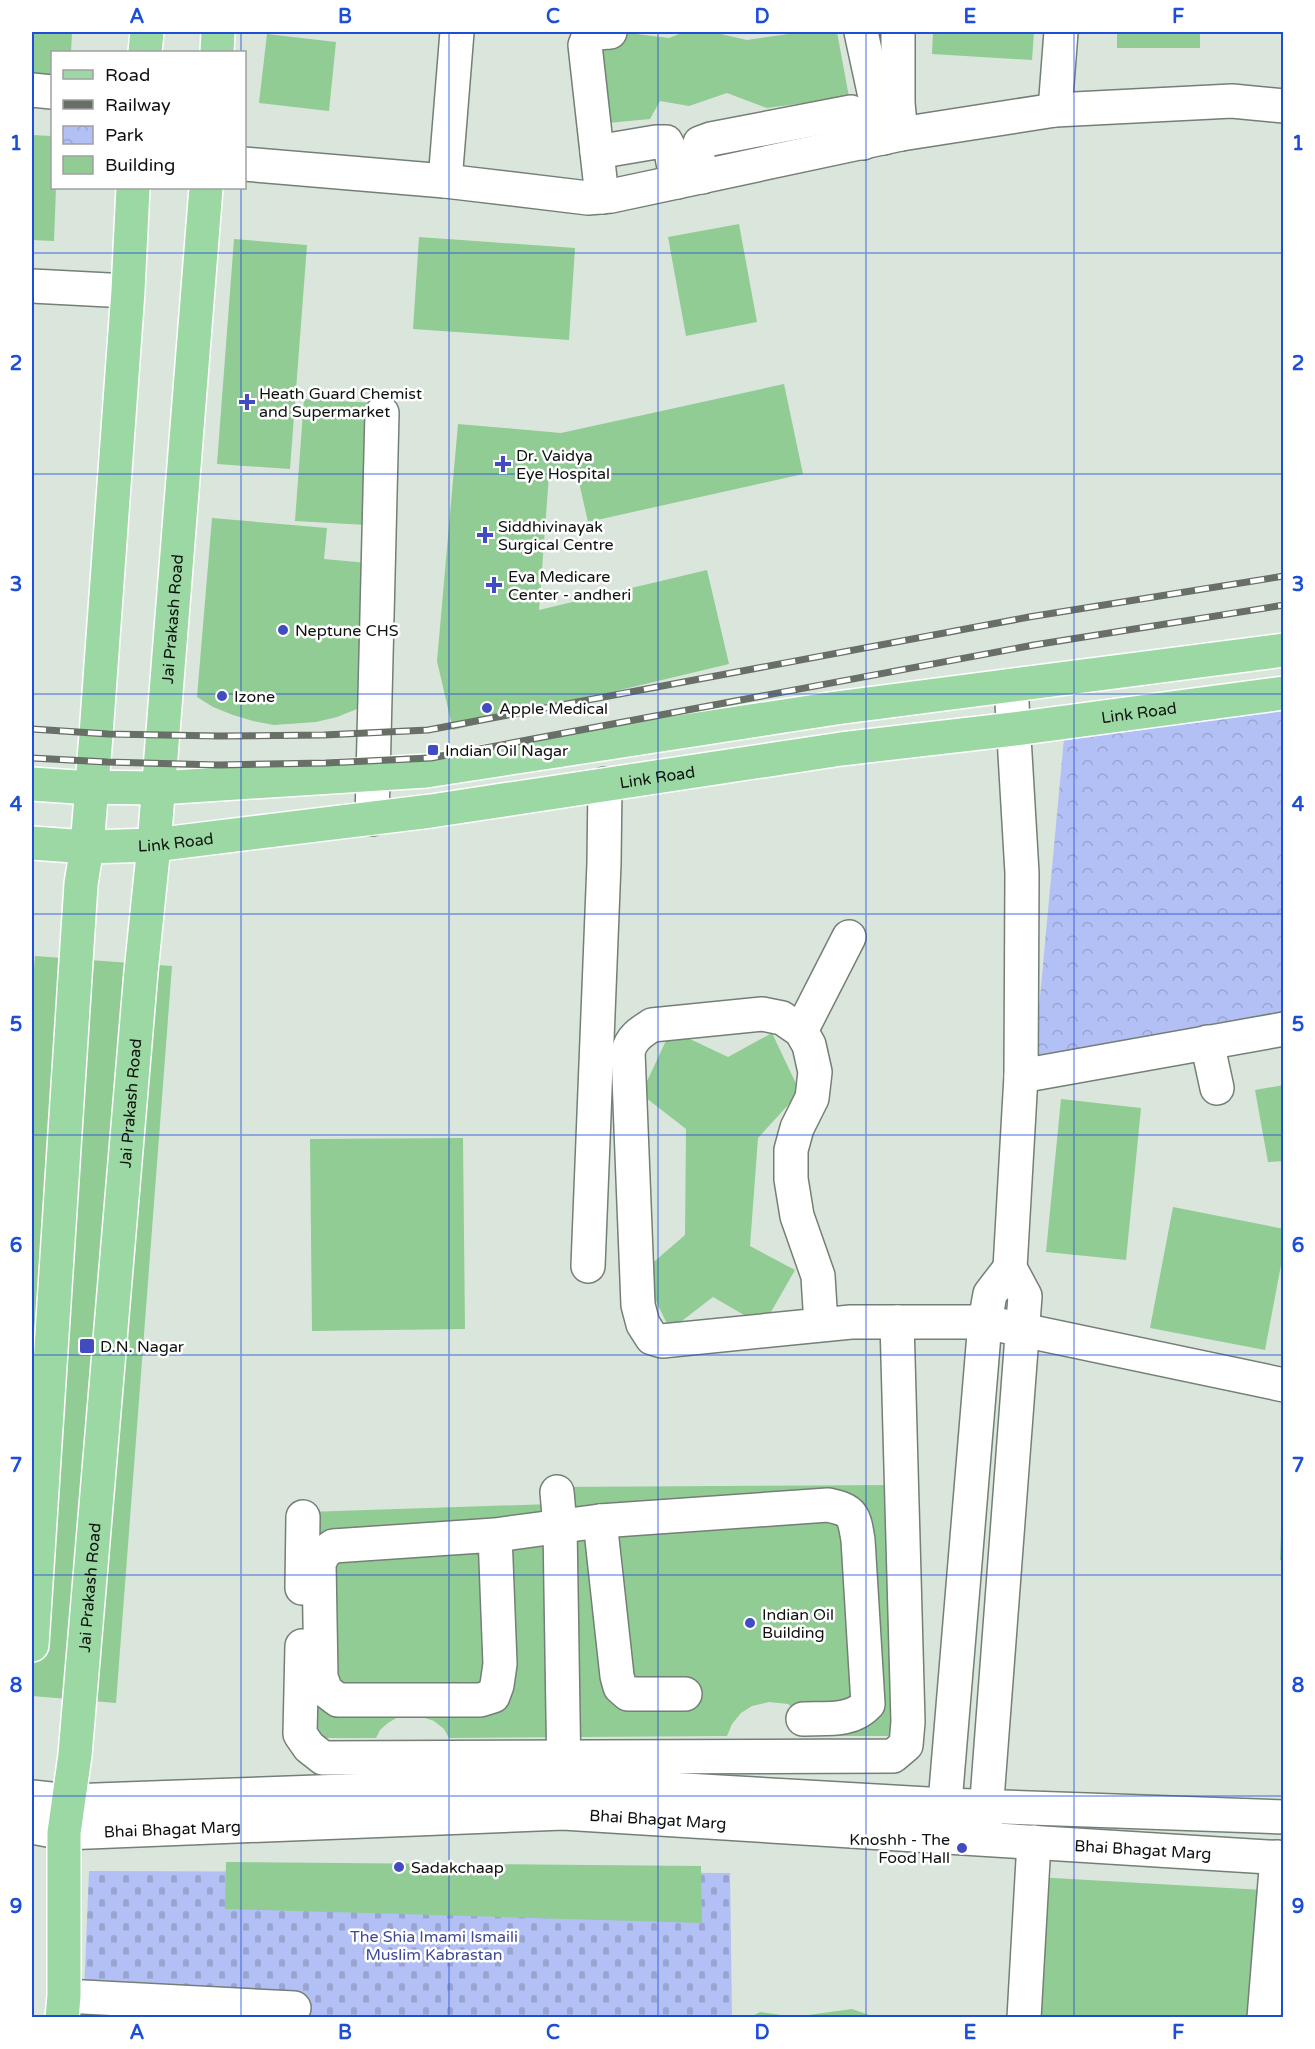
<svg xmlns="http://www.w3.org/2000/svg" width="1315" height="2049" viewBox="0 0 1315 2049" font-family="'Varela Round',sans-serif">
  <defs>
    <pattern id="cemetery-stones" width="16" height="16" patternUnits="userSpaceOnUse" patternTransform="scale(1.5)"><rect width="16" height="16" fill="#b3c0f5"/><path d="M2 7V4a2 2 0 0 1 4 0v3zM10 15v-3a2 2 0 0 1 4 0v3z" fill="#99a4d1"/></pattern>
    <pattern id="park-crowns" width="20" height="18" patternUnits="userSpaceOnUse" patternTransform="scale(1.5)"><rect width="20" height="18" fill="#b3c0f5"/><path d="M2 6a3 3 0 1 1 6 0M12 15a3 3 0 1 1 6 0" fill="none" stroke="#99a4d1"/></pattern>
  </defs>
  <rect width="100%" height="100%" fill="#dae6db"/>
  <path fill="url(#cemetery-stones)" d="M89 1871 730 1873 732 2017 83 2018Z"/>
  <path fill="url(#park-crowns)" d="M1283 709V1016L1034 1062 1064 738Z"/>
  <path fill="#91cc95" d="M32 32H72L71 52H52V76L32 74Z
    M684 32H712L747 40 803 32H837L849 97 767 108 727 93 689 106 660 101 650 119 598 124 590 38 628 33 669 38Z
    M933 32H1034L1032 60 932 54Z
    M1117 32H1200V48H1117Z
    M267 34 336 42 329 111 259 103Z
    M32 135 52 136V188H56L54 241 32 240Z
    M739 224 757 322 686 336 668 237Z
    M419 237 575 248 569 340 413 329Z
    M234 239 307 245 290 469 217 464Z
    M784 384 803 474 588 522 576 469 549 475 539 610 707 570 729 664 453 730 437 661 458 424 561 433Z
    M304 399 376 403 367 525 295 521Z
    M212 518 327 528 324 559 368 563 357 709 337 717 316 722 274 725 253 721 233 715 213 707 197 697Z
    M35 956 172 966 116 1703 32 1696V995Z
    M671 1030 728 1057 772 1033 800 1092 758 1138 750 1246 795 1270 763 1326 713 1297 670 1330 642 1272 685 1235 686 1129 641 1094Z
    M1284 1085V1161L1268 1162 1255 1090Z
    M1061 1099 1141 1108 1126 1260 1046 1252Z
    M463 1138 465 1329 312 1331 310 1139Z
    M1173 1207 1284 1229V1249L1265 1350 1150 1328Z
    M896 1485 900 1736H811L809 1723 801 1713 788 1704 769 1702 752 1706 741 1713 732 1724 727 1736 449 1738 444 1729 434 1721 422 1717 408 1715 398 1717 388 1723 380 1730 376 1738H312L307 1512 550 1504 552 1487Z
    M1282 1510H1284V1560H1280Z
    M226 1862 701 1866 702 1923 225 1909Z
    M1036 1877 1263 1890 1249 2018H1030Z
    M852 2009 878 2018H801V2016Z
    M760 2012 788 2016V2018H749Z"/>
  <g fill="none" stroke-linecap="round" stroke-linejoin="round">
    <defs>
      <g id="minor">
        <path d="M861 32 884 138"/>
        <path d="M898 32V103L901 134"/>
        <path d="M32 90 52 92"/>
        <path d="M1055 110 1061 32"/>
        <path d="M597 152 656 142H666L671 152 677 182"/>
        <path d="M244 164 445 181 588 198 611 196 901 134 1055 110 1232 101 1284 106"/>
        <path d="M702 177 697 153 700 143 711 139 851 112 856 114 863 143"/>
        <path d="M445 181 457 32"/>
        <path d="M602 197 585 45C589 32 598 33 610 32"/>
        <path d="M32 286 128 291"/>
        <path d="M372 819 382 413"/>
        <path d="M801 1031 849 937"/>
        <path d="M1207 1042 1217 1088"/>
        <path d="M1021 1076 1284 1029"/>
        <path d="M588 1266 604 863 605 784"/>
        <path d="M821 1325 818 1276 797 1216 791 1179V1150L797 1128 812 1098 815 1072 809 1045 801 1031 782 1018 762 1014 652 1025C641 1032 631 1038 628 1052L638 1305 643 1324 652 1338 662 1341 851 1322H985L1284 1385"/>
        <path d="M557 1492 560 1526 564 1778"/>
        <path d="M600 1521 617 1676 620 1687 628 1694H685"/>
        <path d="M495 1535 500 1664 497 1685 493 1696 480 1700H338L326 1691 321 1677 319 1563 324 1553 333 1546 495 1535 600 1521 828 1505C853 1510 854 1515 858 1540L868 1704C852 1722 826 1718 803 1719"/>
        <path d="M302 1588 303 1517"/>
        <path d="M302 1646 300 1734 309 1747 323 1758 893 1756 906 1745 908 1722 897 1322"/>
        <path d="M32 1797 69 1801 564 1783 945 1805 1284 1817"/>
        <path d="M985 1826 1025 1296 1010 1268 1021 1076 1022 873 1011 686"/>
        <path id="s1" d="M32 1827 64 1833 563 1813 1284 1858"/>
        <path d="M943 1827 985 1322 990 1294 1010 1268"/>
        <path d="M64 1996 294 2008"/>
        <path d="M1024 2018 1034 1842"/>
        <path d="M1264 2018 1277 1857"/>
      </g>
      <g id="major">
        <path d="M145 52 147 32"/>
        <path d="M217 52 218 32"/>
        <path d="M32 784 76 787 159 788 426 771 836 708 1284 650"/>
        <path id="s2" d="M32 843 87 847 154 845 431 811 841 749 1014 729 1284 693"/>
        <path d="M32 1645 81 884 87 847 96 735 128 291 133 188"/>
        <path id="s3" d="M62 2018 64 1996V1833L75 1755 141 972 154 845 206 188"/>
      </g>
    </defs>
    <use href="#minor" stroke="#747f75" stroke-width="36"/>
    <use href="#major" stroke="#fff" stroke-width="36"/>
    <use href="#minor" stroke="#fff" stroke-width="33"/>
    <use href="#major" stroke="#9bd8a3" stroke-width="33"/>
    <defs>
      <path id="rail" d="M32 729 108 734 219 736 324 735 428 730 1029 617 1284 576
        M32 758 107 762 219 765 325 763 431 758 1034 645 1284 605"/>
    </defs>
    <use href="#rail" stroke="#676f67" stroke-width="7"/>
    <use href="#rail" stroke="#fff" stroke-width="4.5" stroke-dasharray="14" stroke-linecap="butt"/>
  </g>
  <path fill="none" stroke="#1d4ed8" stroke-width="1.5" stroke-opacity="0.55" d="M241 32V52M449 32V2018M658 32V2018M866 32V2018M1074 32V2018M241 188V2018M32 253H1284M32 474H1284M32 694H1284M32 914H1284M32 1135H1284M32 1355H1284M32 1575H1284M32 1796H1284"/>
  <g fill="#424bc0" stroke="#fff" stroke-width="2">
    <path d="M244 393h6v6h6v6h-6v6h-6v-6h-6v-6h6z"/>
    <path d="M500 455h6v6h6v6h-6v6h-6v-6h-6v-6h6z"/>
    <path d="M482 526h6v6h6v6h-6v6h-6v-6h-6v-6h6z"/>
    <path d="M491 576h6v6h6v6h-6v6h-6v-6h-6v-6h6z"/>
    <circle cx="283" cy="630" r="6"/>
    <circle cx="222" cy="696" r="6"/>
    <circle cx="487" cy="708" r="6"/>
    <rect x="427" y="744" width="12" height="12" rx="3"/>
    <rect x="79" y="1338" width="16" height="16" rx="3"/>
    <circle cx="750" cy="1623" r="6"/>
    <circle cx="962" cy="1848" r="6"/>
    <circle cx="399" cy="1867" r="6"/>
  </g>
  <g text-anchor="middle" stroke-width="5" stroke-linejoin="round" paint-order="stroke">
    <g font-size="16" fill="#0e120e" stroke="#fff" text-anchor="start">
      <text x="259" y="399">Heath Guard Chemist<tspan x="259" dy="18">and Supermarket</tspan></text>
      <text x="516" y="461">Dr. Vaidya<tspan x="516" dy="18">Eye Hospital</tspan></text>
      <text x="498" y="532">Siddhivinayak<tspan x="498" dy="18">Surgical Centre</tspan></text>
      <text x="508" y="582">Eva Medicare<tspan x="508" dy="18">Center - andheri</tspan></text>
      <text x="295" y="636">Neptune CHS</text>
      <text x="234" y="702">Izone</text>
      <text x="499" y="714">Apple Medical</text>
      <text x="445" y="756">Indian Oil Nagar</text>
      <text x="100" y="1352">D.N. Nagar</text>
      <text x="762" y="1620">Indian Oil<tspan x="762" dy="18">Building</tspan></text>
      <text x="950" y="1845" text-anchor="end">Knoshh - The<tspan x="950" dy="18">Food Hall</tspan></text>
      <text x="411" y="1873">Sadakchaap</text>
    </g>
    <g font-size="16" fill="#0e120e" stroke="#fff">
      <text dy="6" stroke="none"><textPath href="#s3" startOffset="1404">Jai Prakash Road</textPath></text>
      <text dy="6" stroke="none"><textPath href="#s2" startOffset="1116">Link Road</textPath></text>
      <text dy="6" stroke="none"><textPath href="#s2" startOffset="630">Link Road</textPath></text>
      <text dy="6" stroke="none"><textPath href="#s2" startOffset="144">Link Road</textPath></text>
      <text dy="6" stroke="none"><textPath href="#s3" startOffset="918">Jai Prakash Road</textPath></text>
      <text dy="6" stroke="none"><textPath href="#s3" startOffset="432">Jai Prakash Road</textPath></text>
      <text dy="6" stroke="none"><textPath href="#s1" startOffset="627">Bhai Bhagat Marg</textPath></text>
      <text dy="6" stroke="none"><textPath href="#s1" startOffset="141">Bhai Bhagat Marg</textPath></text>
      <text dy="6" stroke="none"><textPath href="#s1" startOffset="1113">Bhai Bhagat Marg</textPath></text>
    </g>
    <g font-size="16" fill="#3e4998" stroke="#fff">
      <text x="434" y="1942">The Shia Imami Ismaili<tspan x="434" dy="18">Muslim Kabrastan</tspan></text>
    </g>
  </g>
  <rect width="1315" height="2049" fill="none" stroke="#ffffff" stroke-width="66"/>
  <rect x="51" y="51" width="195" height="138" fill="#ffffff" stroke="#9fa09f" stroke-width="1.5"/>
  <rect x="63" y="70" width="30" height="9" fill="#9bd8a3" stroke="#9fa09f" stroke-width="1.5"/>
  <text x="105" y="81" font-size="18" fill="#0e120e">Road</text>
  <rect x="63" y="100" width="30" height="9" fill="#676f67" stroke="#9fa09f" stroke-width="1.5"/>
  <text x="105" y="111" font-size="18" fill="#0e120e">Railway</text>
  <rect x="63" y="126" width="30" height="18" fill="url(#park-crowns)" stroke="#9fa09f" stroke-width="1.5"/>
  <text x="105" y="141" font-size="18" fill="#0e120e">Park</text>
  <rect x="63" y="156" width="30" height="18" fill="#91cc95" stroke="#9fa09f" stroke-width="1.5"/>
  <text x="105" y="171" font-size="18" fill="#0e120e">Building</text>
  <rect x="33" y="33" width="1249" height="1983" fill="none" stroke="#1d4ed8" stroke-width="2"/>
  <g font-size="20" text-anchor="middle" font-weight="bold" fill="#1d4ed8">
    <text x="137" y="23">A</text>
    <text x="345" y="23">B</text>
    <text x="553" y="23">C</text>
    <text x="762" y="23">D</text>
    <text x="970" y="23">E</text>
    <text x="1178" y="23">F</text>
    <text x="16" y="150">1</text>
    <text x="1298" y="150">1</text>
    <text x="16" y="370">2</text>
    <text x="1298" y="370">2</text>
    <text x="16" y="591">3</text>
    <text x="1298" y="591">3</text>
    <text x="16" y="811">4</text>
    <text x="1298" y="811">4</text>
    <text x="16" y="1031">5</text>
    <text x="1298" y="1031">5</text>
    <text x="16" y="1252">6</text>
    <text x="1298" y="1252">6</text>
    <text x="16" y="1472">7</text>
    <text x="1298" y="1472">7</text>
    <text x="16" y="1692">8</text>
    <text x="1298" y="1692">8</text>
    <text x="16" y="1913">9</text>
    <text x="1298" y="1913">9</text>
    <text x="137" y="2039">A</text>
    <text x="345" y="2039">B</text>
    <text x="553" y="2039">C</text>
    <text x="762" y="2039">D</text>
    <text x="970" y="2039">E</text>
    <text x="1178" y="2039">F</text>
  </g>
</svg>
